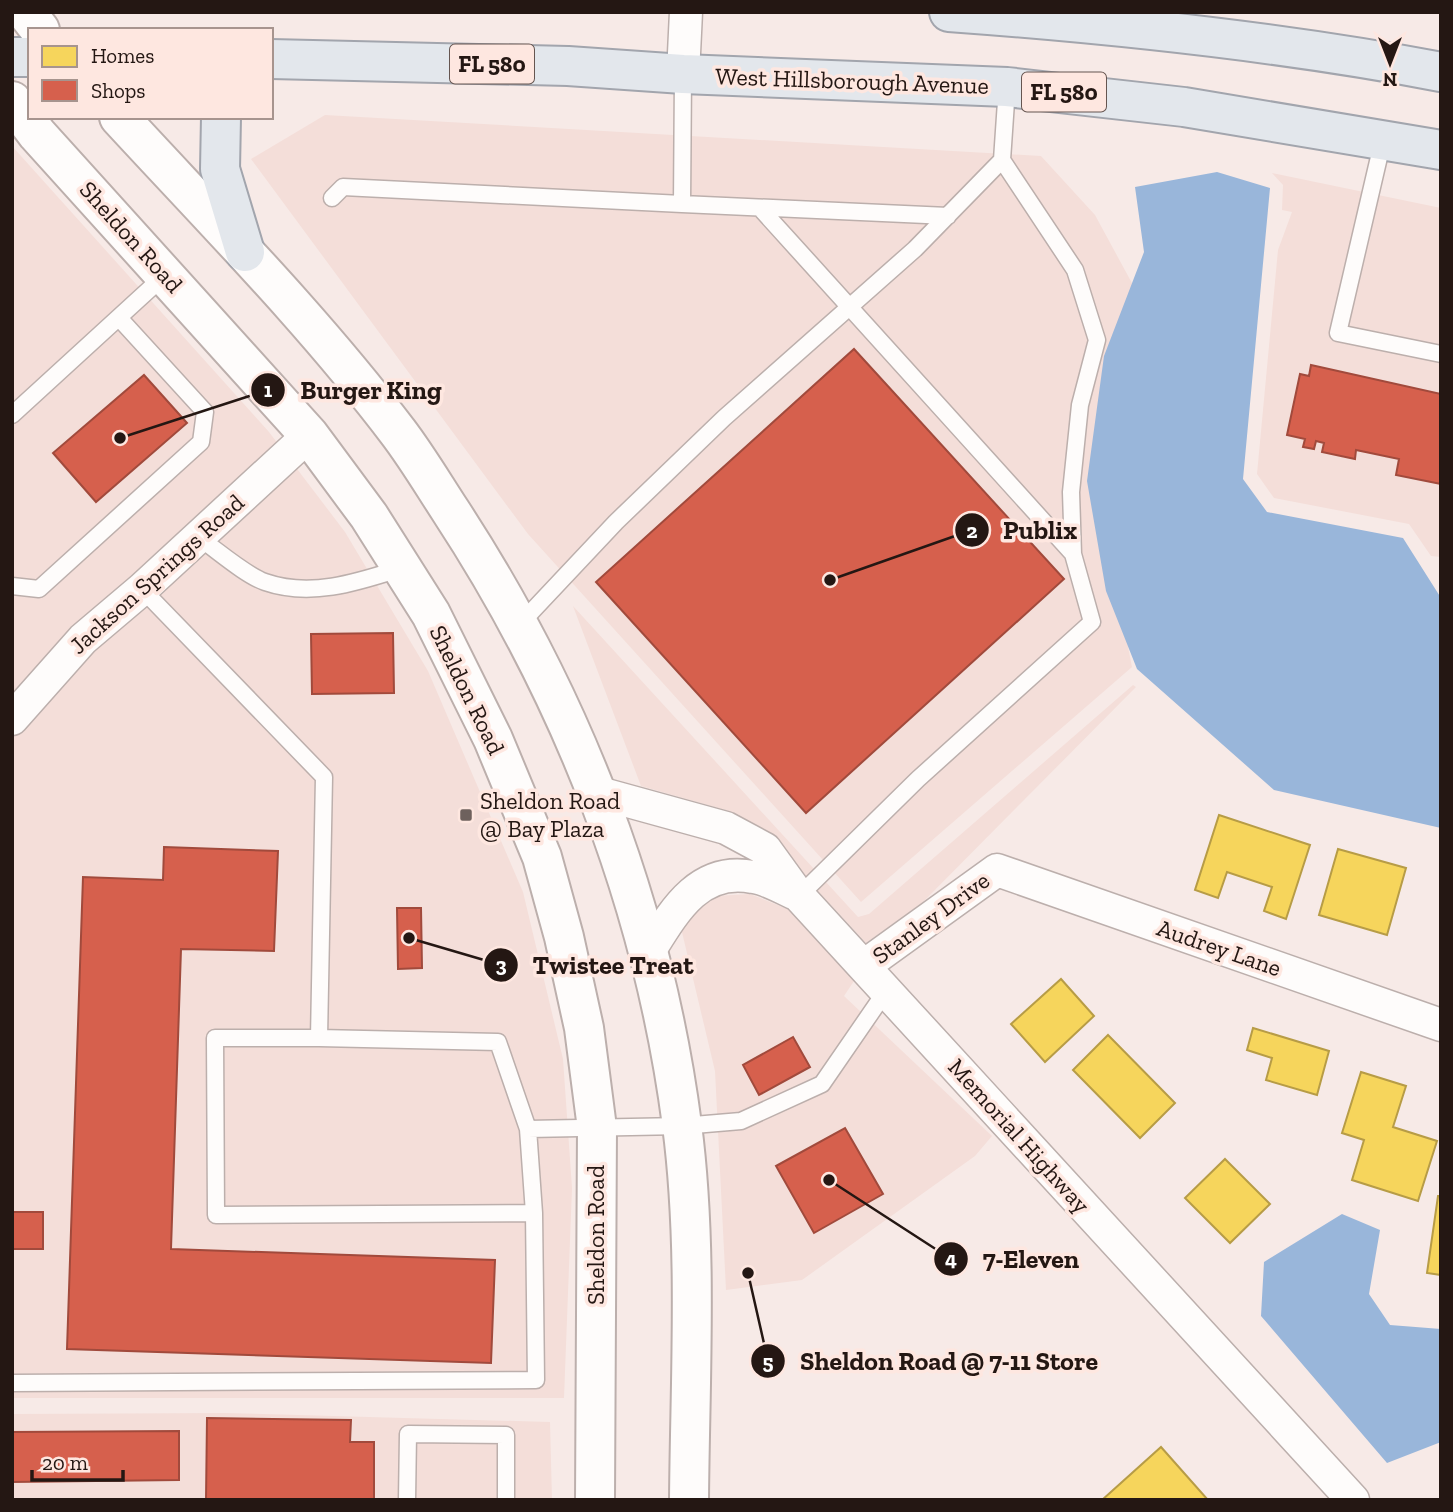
<svg xmlns="http://www.w3.org/2000/svg" width="1453" height="1512" viewBox="0 0 1453 1512" font-family="'Zilla Slab',serif">
  <rect width="100%" height="100%" fill="#f7eae7"/>
  <path fill="#f4ded9" d="M325 115 1041 156 1095 215 1133 285 1095 481 1132 667 861 902 528 534 251 159Z
    M12 146 269 432 345 532 428 671 523 892 563 1059 572 1188 564 1398H12Z
    M1272 173 1441 208V557L1431 556 1409 524 1274 498 1257 474 1278 250 1292 212 1282 210 1283 185Z
    M573 606 858 917 869 914 1133 685 1136 687 921 904 866 943 818 891 820 884 809 880 771 833 729 811 641 786Z
    M750 894 790 910 854 981 844 996 992 1136 975 1156 802 1280 726 1290 715 1071 681 928 686 920 716 896Z
    M225 1413 550 1422 552 1500H12V1414Z"/>
  <path fill="#99b6da" d="M1217 172 1270 188 1243 479 1267 512 1403 538 1441 598V828L1274 790 1137 669 1106 591 1087 481 1104 356 1144 252 1135 187Z
    M1342 1214 1380 1230 1369 1294 1390 1325 1441 1329V1442L1387 1463 1261 1316 1264 1262Z"/>
  <path fill="#f6d55c" stroke="#b79c46" stroke-width="2" d="M1219 815 1310 845 1286 919 1264 911 1272 887 1227 872 1218 898 1195 890Z
    M1338 849 1406 868 1387 935 1319 915Z
    M1061 979 1094 1016 1045 1062 1011 1024Z
    M1253 1028 1329 1051 1317 1095 1266 1080 1272 1058 1247 1050Z
    M1108 1035 1175 1103 1140 1138 1073 1070Z
    M1361 1072 1406 1086 1393 1127 1437 1141 1418 1201 1352 1180 1364 1140 1342 1133Z
    M1225 1159 1270 1204 1230 1243 1185 1198Z
    M1438 1196H1441V1275L1427 1273Z
    M1161 1447 1208 1500H1102Z"/>
  <path fill="#d6604d" stroke="#a14a3c" stroke-width="2" d="M854 349 1064 579 806 813 596 582Z
    M1311 365 1441 394V484L1396 475 1399 459 1356 450 1355 459 1322 452 1324 443 1316 441 1314 449 1303 447 1305 439 1287 435 1300 374 1309 376Z
    M144 375 187 423 96 502 53 453Z
    M393 633 394 693 312 694 311 634Z
    M164 847 278 851 274 951 181 949 171 1249 495 1260 491 1363 67 1349 83 877 163 880Z
    M397 908H421L422 968 398 969Z
    M793 1037 810 1067 759 1095 743 1065Z
    M845 1128 883 1194 814 1233 776 1166Z
    M12 1212H43V1249H12Z
    M207 1418 351 1420 350 1442H374V1500H206Z
    M179 1431V1480L12 1482V1432Z"/>
  <g fill="none" stroke-linecap="round" stroke-linejoin="round">
    <defs>
      <path id="lane" d="M683 74 682 204 948 216
        M1383 140 1338 333 1441 354
        M332 198 343 187 682 204
        M760 208 1073 554
        M12 415 165 275
        M198 537C217 550 245 575 265 582 311 598 358 582 402 568
        M12 586 39 589 201 442 205 412 120 319
        M142 589 324 777 319 1038H215L216 1215 534 1213 528 1129 498 1042 319 1038
        M519 625 616 522 724 418 915 249 1002 160 1007 87
        M799 896 918 779 1092 622 1073 554 1071 492 1080 405 1097 340 1075 270 1002 160
        M528 1129 682 1126 741 1121 822 1084 886 991
        M12 1383 536 1380 534 1213
        M407 1500 408 1434 506 1435V1500"/>
      <path id="street" d="M683 74 686 12
        M12 719 83 639 142 589 309 435
        M599 793 726 828 765 849 799 896 1353 1500
        M648 953C673 913 698 866 753 877 768 879 784 889 798 895
        M864 966 997 870 1441 1025"/>
      <path id="secondary" d="M26 12 40 30
        M12 101 37 134 309 435 369 516 431 614 493 739 542 857 564 937 584 1028 597 1128 595 1500
        M119 117C214 220 313 320 398 432 417 457 433 484 450 510 572 696 653 904 682 1125 698 1247 690 1377 689 1500"/>
      <path id="primary" d="M949 12C1113 24 1279 41 1441 72
        M12 57H30
        M271 59 568 66 683 74 1007 87 1184 107 1441 150
        M221 117 220 169 245 252"/>
    </defs>
    <use href="#lane" stroke="#bcafac" stroke-width="19"/>
    <use href="#street" stroke="#bcafac" stroke-width="35"/>
    <use href="#secondary" stroke="#bcafac" stroke-width="42"/>
    <use href="#primary" stroke="#a2a5ad" stroke-width="42"/>
    <use href="#lane" stroke="#fefcfb" stroke-width="16"/>
    <use href="#street" stroke="#fefcfb" stroke-width="32"/>
    <use href="#secondary" stroke="#fefcfb" stroke-width="38"/>
    <use href="#primary" stroke="#e3e7ec" stroke-width="38"/>
  </g>
  <rect fill="#6e615d" stroke="#fee7e0" stroke-width="2.5" x="459" y="808" width="14" height="14" rx="3.5"/>
  <g text-anchor="middle" stroke-width="7" stroke-linejoin="round" paint-order="stroke">
    <g fill="#fee7e0" stroke="#655550" stroke-width="2">
      <rect x="450" y="44.5" width="84" height="39" rx="5"/>
      <rect x="1022" y="72.5" width="84" height="39" rx="5"/>
    </g>
    <g font-size="23" font-weight="bold" fill="#241713">
      <text x="492" y="72">FL 580</text>
      <text x="1064" y="100">FL 580</text>
    </g>
    <g font-size="24" fill="#241713" stroke="#fee7e0">
      <text transform="translate(852 81) rotate(2)" y="8">West Hillsborough Avenue</text>
      <text transform="translate(131 237) rotate(48)" y="8">Sheldon Road</text>
      <text transform="translate(157 574) rotate(-42)" y="8">Jackson Springs Road</text>
      <text transform="translate(467 690) rotate(64)" y="8">Sheldon Road</text>
      <text transform="translate(931 918) rotate(-36)" y="8">Stanley Drive</text>
      <text transform="translate(1219 948) rotate(19)" y="8">Audrey Lane</text>
      <text transform="translate(1019 1136) rotate(48)" y="8">Memorial Highway</text>
      <text transform="translate(596 1235) rotate(-90)" y="8">Sheldon Road</text>
    </g>
    <g font-size="24" fill="#241713" stroke="#fee7e0" text-anchor="start">
      <text x="480" y="809">Sheldon Road<tspan x="480" dy="28">@ Bay Plaza</tspan></text>
    </g>
  </g>
  <path fill="none" stroke="#241713" stroke-width="2.5" d="M120 438L268 390M830 580L972 530M409 938L501 965M829 1180L951 1259M748 1273L768 1361"/>
  <g fill="#241713" stroke="#fee7e0" stroke-width="2.5">
    <circle cx="120" cy="438" r="7"/>
    <circle cx="830" cy="580" r="7"/>
    <circle cx="409" cy="938" r="7"/>
    <circle cx="829" cy="1180" r="7"/>
    <circle cx="748" cy="1273" r="7"/>
    <circle cx="268" cy="390" r="18"/>
    <circle cx="972" cy="530" r="18"/>
    <circle cx="501" cy="965" r="18"/>
    <circle cx="951" cy="1259" r="18"/>
    <circle cx="768" cy="1361" r="18"/>
  </g>
  <g font-size="21" text-anchor="middle" font-weight="bold" fill="#fff">
    <text x="268" y="397">1</text>
    <text x="972" y="538">2</text>
    <text x="501" y="972">3</text>
    <text x="951" y="1266">4</text>
    <text x="768" y="1369">5</text>
  </g>
  <g font-size="26" text-anchor="middle" font-weight="bold" fill="#241713" stroke="#fee7e0" stroke-width="7" stroke-linejoin="round" paint-order="stroke">
    <text x="371" y="399">Burger King</text>
    <text x="1040" y="539">Publix</text>
    <text x="613" y="974">Twistee Treat</text>
    <text x="1031" y="1268">7-Eleven</text>
    <text x="949" y="1370">Sheldon Road @ 7-11 Store</text>
  </g>
  <rect width="1453" height="1512" fill="none" stroke="#241713" stroke-width="28"/>
  <rect x="28" y="28" width="245" height="91" fill="#fee7e0" stroke="#a7948e" stroke-width="2"/>
  <rect x="42" y="46" width="35" height="21" fill="#f6d55c" stroke="#a7948e" stroke-width="2"/>
  <text x="91" y="63" font-size="21" fill="#241713">Homes</text>
  <rect x="42" y="80" width="35" height="21" fill="#d6604d" stroke="#a7948e" stroke-width="2"/>
  <text x="91" y="98" font-size="21" fill="#241713">Shops</text>
  <g transform="translate(1390 63) rotate(180)" stroke="#fee7e0" stroke-width="5" paint-order="stroke">
  <path d="M0-5L12 26L0 18L-12 26Z" fill="#241713"/>
  <text y="-10" font-size="19" font-weight="bold" text-anchor="middle" fill="#241713">N</text>
  </g>
  <path d="M32 1470v10h91v-10" fill="none" stroke="#241713" stroke-width="3.5"/>
  <text x="42" y="1470" font-size="21" fill="#241713" stroke="#fee7e0" stroke-width="5" paint-order="stroke">20 m</text>
</svg>
